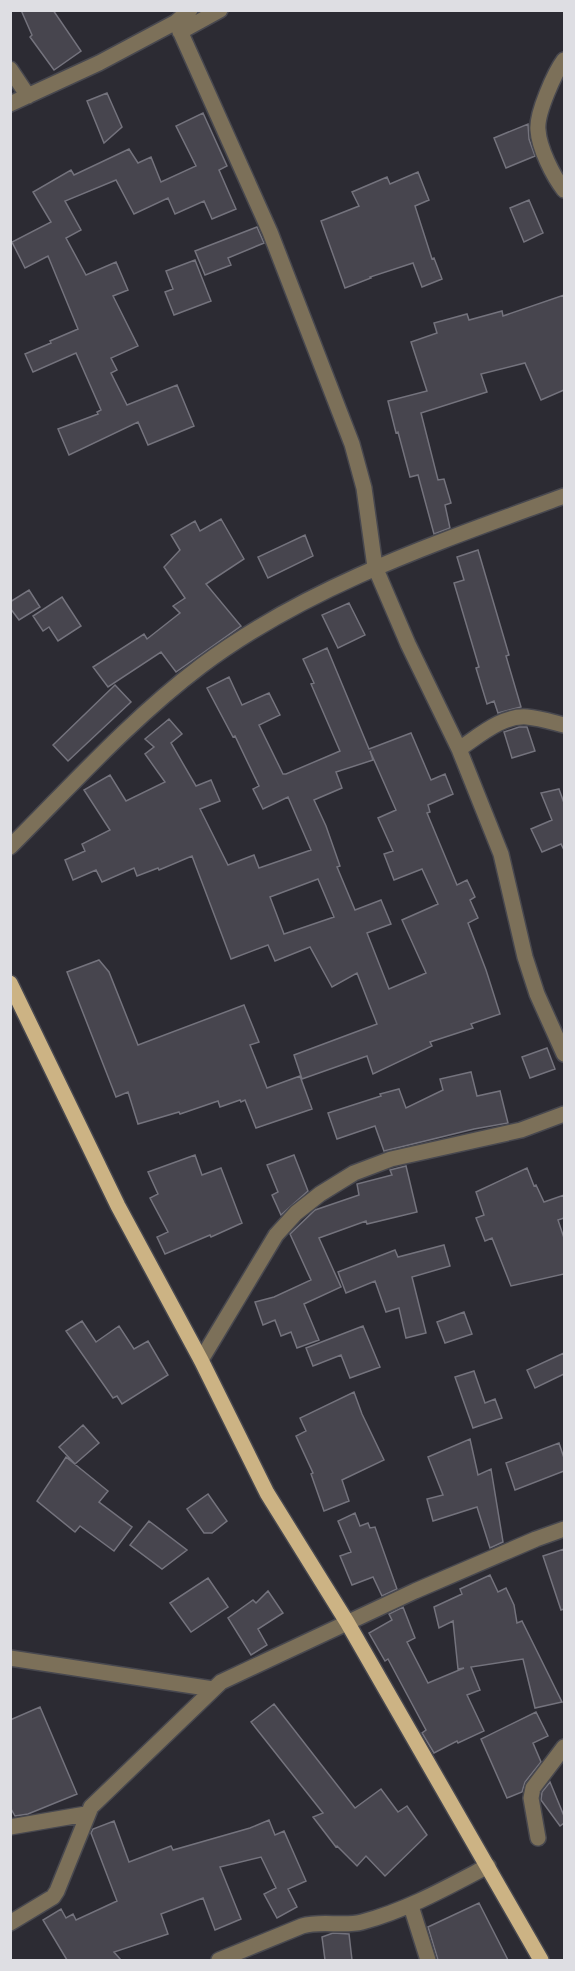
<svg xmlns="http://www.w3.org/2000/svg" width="575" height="1971" viewBox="0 0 575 1971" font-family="'Asap Condensed',sans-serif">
  <rect width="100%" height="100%" fill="#2c2b33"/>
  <path fill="#47454e" stroke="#74737d" stroke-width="1.5" fill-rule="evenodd" d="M21 10H53L81 51 54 70 30 37 32 35Z
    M107 93 122 127 104 143 87 101Z
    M203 113 227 166 219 170 236 209 212 219 204 201 175 214 168 198 134 214 116 180 65 201 81 230 66 238 86 275 116 262 128 290 113 296 138 346 111 358 117 370 111 373 127 405 177 385 194 426 148 445 138 422 69 455 58 429 98 414 97 412 101 410 76 353 33 372 25 354 51 343 50 341 78 329 48 256 25 268 12 242 51 222 33 192 71 170 74 175 129 149 138 163 151 157 161 182 196 166 176 126Z
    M528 124 529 139 535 156 506 168 494 138Z
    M418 172 429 200 415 206 432 259 434 258 442 279 422 287 413 263 370 277 371 278 345 288 321 221 359 206 352 192 387 177 390 184Z
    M529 200 543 233 524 242 510 208Z
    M257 227 264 243 228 258 231 265 205 275 195 251Z
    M195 260 211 301 174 315 165 292 173 289 166 271Z
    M564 295V390L541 400 525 363 481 374 487 392 421 413 438 480 444 479 451 503 445 505 450 528 434 534 418 475 410 477 398 432 396 433 388 401 427 391 411 342 437 333 434 323 467 314 469 320 502 311 503 316Z
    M221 519 244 559 206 584 241 626 176 672 161 652 108 687 93 667 144 634 147 639 180 613 173 606 185 598 164 567 180 550 171 535 195 521 200 531Z
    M305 535 313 556 268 578 258 557Z
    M478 550 509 655 506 656 521 707 498 713 494 701 487 704 476 668 479 667 454 583 464 580 457 557Z
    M29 590 40 607 19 620 10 608V602Z
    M62 597 81 626 58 641 49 627 43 631 33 616Z
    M349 603 365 635 338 648 322 615Z
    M327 648 369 749 411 733 431 780 445 774 453 794 428 805 430 812 427 813 457 885 467 880 475 897 470 900 478 918 468 923 486 970 500 1014 471 1024 473 1028 430 1042 432 1046 373 1074 367 1056 302 1079 294 1055 377 1024 357 973 332 987 310 947 275 961 268 945 231 959 192 856 159 870 158 868 137 876 134 868 102 882 96 870 73 880 65 860 85 851 82 844 110 830 84 790 110 775 126 801 165 782 145 754 154 747 145 739 169 719 182 734 171 743 196 786 211 780 220 801 200 809 228 865 254 855 259 868 311 850 288 797 263 809 253 789 259 786 235 736 233 737 207 688 229 677 242 705 269 693 280 715 259 725 283 774H286L340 751 311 684 314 683 303 659ZM370 751 396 810 378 818 393 851 384 854 394 880 422 869 438 904 402 920 426 973 389 989 367 933 391 924 381 900 355 910 337 867 340 866 326 826 314 800 342 788 336 772 373 760ZM318 879 334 917 284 934 270 897Z
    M115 685 131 702 68 761 53 745Z
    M519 727H527L535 751 512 758 504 732Z
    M559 789 564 803V850L561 844 542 852 531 829 552 820 541 793Z
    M99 960 109 972 138 1045 244 1005 259 1042 250 1045 267 1088 300 1076 312 1109 256 1128 245 1100 241 1102 240 1100 220 1107 218 1101 180 1114 179 1112 138 1124 128 1092 116 1097 67 972Z
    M547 1048 555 1069 530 1078 522 1057Z
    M471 1072 477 1096 500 1091 508 1123 474 1129 384 1151 375 1126 337 1139 328 1113 381 1096 380 1094 399 1089 406 1108 443 1090 440 1079Z
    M195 1155 202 1175 221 1168 242 1223 211 1237 210 1235 165 1254 157 1237 168 1232 150 1198 158 1194 148 1172Z
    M294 1155 308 1191 281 1215 272 1195 278 1192 267 1165Z
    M406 1166 417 1212 367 1224 366 1221 319 1238 341 1287 304 1304 319 1340 297 1348 291 1332 281 1336 275 1320 263 1325 255 1302 274 1297 311 1280 290 1234 315 1210 359 1195 357 1184 392 1175 390 1170Z
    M527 1168 534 1186 536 1185 544 1202 564 1195V1218L558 1220 564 1238V1274L511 1286 492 1238 485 1241 476 1218 484 1215 476 1192Z
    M444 1245 450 1266 412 1277 426 1333 406 1338 399 1308 386 1312 375 1281 346 1293 338 1272 395 1250 398 1257Z
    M464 1312 472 1334 445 1343 437 1322Z
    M82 1321 96 1342 119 1326 134 1349 148 1341 168 1375 122 1404 117 1396 113 1398 66 1331Z
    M363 1326 380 1367 350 1378 341 1355 313 1366 306 1348Z
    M564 1353V1374L535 1388 527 1370Z
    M474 1371 485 1403 495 1399 502 1418 473 1428 455 1377Z
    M354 1392 362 1414 384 1460 342 1480 349 1501 324 1511 311 1474 313 1473 296 1436 306 1431 300 1418Z
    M83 1425 99 1443 75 1464 59 1447Z
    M470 1439 478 1475 491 1469 503 1542 490 1548 477 1507 433 1521 427 1499 443 1495 428 1457Z
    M559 1443 564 1458V1471L515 1490 506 1463Z
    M66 1457 108 1491 99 1502 132 1527 114 1551 80 1526 75 1532 37 1501Z
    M208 1494 227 1521 212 1533H204L187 1509Z
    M355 1513 360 1526 368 1523 370 1528 375 1527 397 1589 382 1596 373 1577 352 1585 340 1556 351 1552 338 1521Z
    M149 1521 187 1550 162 1569 130 1545Z
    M564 1549V1609L561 1610 543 1556Z
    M490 1575 498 1592 506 1588 514 1605 517 1623 522 1621 562 1702 535 1708 523 1659 471 1667 480 1690 467 1695 484 1731 458 1743 457 1741 434 1753 422 1733 426 1730 388 1659 385 1661 369 1633 392 1620 389 1614 403 1607 415 1638 407 1642 428 1683 464 1668 458 1669 453 1621 439 1628 434 1607 462 1594 460 1589Z
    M208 1578 228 1607 191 1632 170 1603Z
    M268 1591 283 1613 258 1629 267 1645 251 1655 228 1618 253 1600 256 1603Z
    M274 1704 355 1808 381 1789 398 1812 407 1806 427 1835 385 1876 366 1856 357 1866 337 1846 336 1847 313 1817 323 1813 251 1722Z
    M40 1707 77 1794 28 1814 15 1816 10 1807V1720Z
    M536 1712 548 1736 533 1743 541 1762 525 1782 522 1792 507 1798 481 1739Z
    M550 1782 564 1816V1823L560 1826 541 1800 542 1792Z
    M269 1820 275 1835 284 1831 306 1881 288 1889 297 1907 277 1918 264 1894 276 1888 261 1857 220 1867 241 1919 215 1930 203 1898 161 1914 168 1934 114 1952 121 1960H67L43 1920 61 1909 66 1918 73 1914 76 1920 117 1901 91 1833 93 1829 114 1821 129 1862 171 1846 173 1850 250 1828Z
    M479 1903 508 1960H438L428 1927Z
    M333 1933 349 1934 352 1960H325L322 1937Z"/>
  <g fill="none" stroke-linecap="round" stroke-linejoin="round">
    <defs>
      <path id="minor" d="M176 22 270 232 352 444 364 488 375 567 408 644 459 749 501 854 525 957 537 994 564 1054
        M180 32 220 10
        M564 60C555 72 536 114 538 130 539 148 553 176 564 190
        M10 69 28 96
        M10 104 99 63 176 22 190 10
        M459 749C479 736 502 715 527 717 539 718 552 722 564 725
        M10 847C72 785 131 719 201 666 309 585 439 542 564 496
        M201 1360 276 1235 296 1213 320 1194 354 1173 391 1159 521 1130 564 1114
        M10 1658 213 1689
        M10 1827 86 1814
        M538 1838 531 1798 533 1788 564 1747
        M411 1906 428 1960
        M10 1923 53 1897 57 1891 91 1807 221 1682 415 1591 536 1539 564 1529
        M219 1960 302 1926C322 1920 343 1927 362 1922 407 1910 446 1888 488 1866"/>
      <path id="major" d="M10 983 118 1206 201 1360 267 1493 347 1622 541 1960"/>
    </defs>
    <use href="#minor" stroke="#48484f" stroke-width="18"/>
    <use href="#major" stroke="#48484f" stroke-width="18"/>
    <use href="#minor" stroke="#7c7059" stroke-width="15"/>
    <use href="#major" stroke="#ccb384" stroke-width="15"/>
  </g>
  <rect width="575" height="1971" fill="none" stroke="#dedee3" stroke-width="24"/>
</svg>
